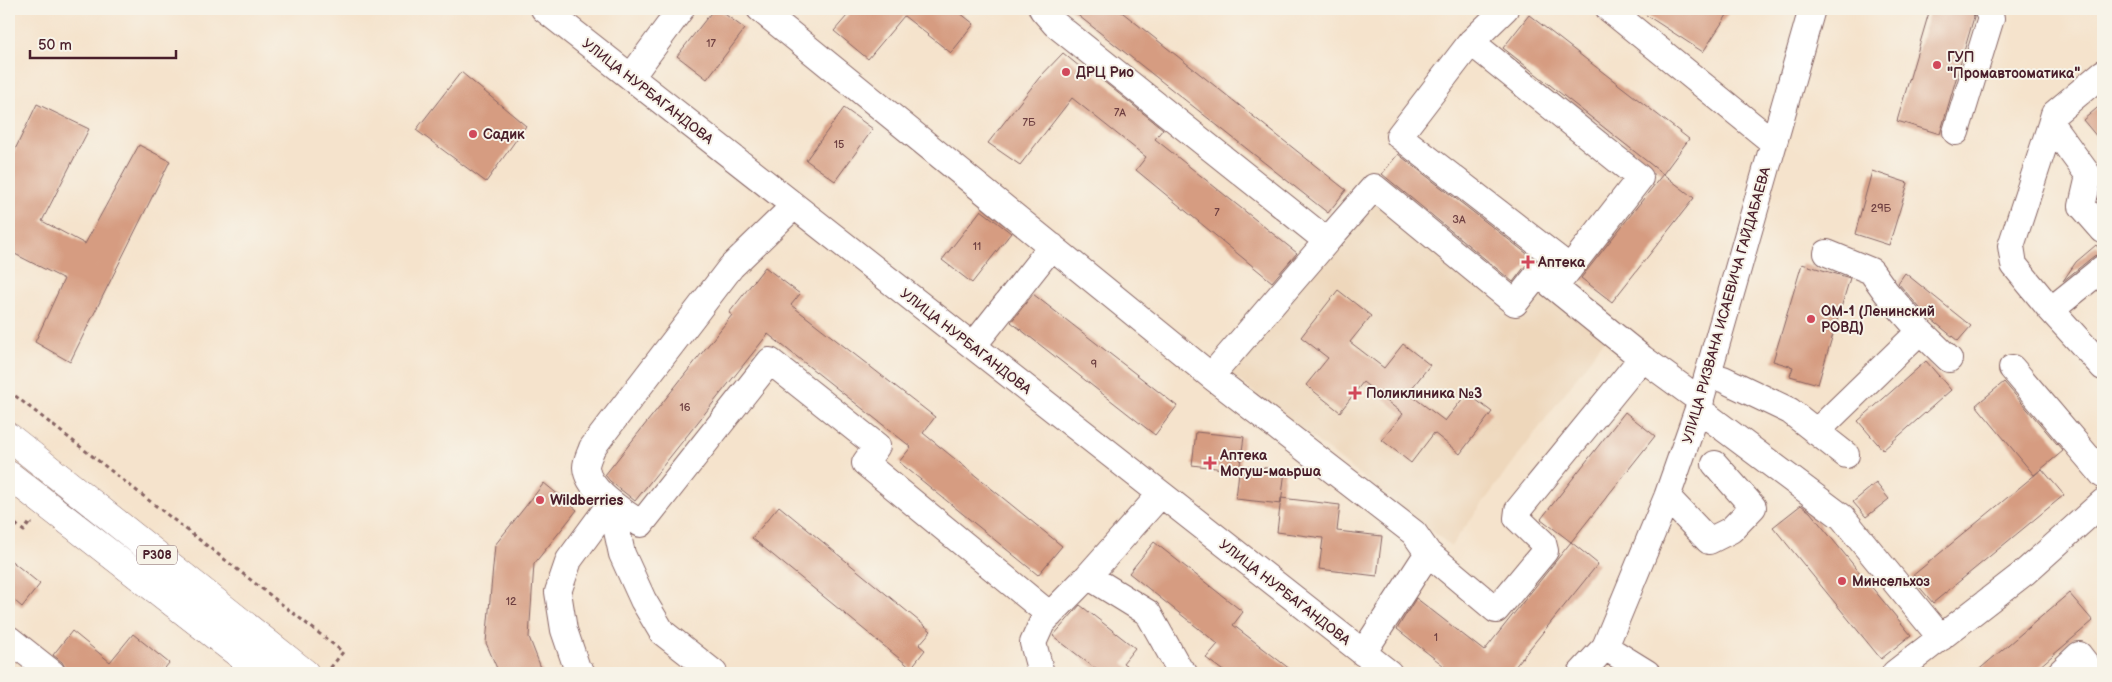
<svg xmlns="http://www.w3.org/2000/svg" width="2112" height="682" viewBox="0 0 2112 682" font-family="'Balsamiq Sans',sans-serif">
  <rect width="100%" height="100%" fill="#f7f3e8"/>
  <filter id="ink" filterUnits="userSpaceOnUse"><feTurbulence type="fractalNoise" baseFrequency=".02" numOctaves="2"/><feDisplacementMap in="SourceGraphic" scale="10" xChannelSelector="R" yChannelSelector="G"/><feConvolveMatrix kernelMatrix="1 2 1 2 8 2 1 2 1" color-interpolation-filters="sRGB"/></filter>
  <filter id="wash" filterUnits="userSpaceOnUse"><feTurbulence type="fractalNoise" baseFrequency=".0096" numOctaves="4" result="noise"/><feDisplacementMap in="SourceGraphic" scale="20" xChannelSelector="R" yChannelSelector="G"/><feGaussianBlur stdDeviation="1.12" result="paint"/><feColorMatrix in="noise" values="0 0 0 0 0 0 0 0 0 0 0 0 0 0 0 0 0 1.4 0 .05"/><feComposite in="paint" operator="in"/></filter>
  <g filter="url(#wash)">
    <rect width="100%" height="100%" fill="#f5e3cc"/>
    <path fill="#eed7bb" d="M1374 198 1515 312 1537 285 1605 339 1451 546 1232 375 1233 363Z"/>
    <g id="blocks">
      <path fill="#d69c81" d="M714 9H718L745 29 707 79 677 56Z
        M853 9H955L974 24 951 53 904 16 868 59 834 31Z
        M1070 9H1118L1346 190 1328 213Z
        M1637 9H1731L1703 52Z
        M1930 9H1972L1974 17 1940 134 1897 121Z
        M1529 15 1689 139 1663 174 1503 48Z
        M1063 53 1091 76 1093 73 1163 129 1155 139 1297 253 1272 282 1136 170 1146 157 1072 98 1020 165 988 143 1039 78Z
        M461 72 526 126 486 182 416 130Z
        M2103 103V144L2083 120Z
        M37 104 89 129 42 221 85 244 139 145 170 161 70 362 35 342 64 279 9 251V162Z
        M844 108 873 129 835 181 806 160Z
        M1398 154 1535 260 1526 265 1513 282 1382 174Z
        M1872 171 1908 183 1889 245 1855 234Z
        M1663 174 1694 198 1612 302 1581 278Z
        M981 210 1011 233 972 283 942 260Z
        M2096 245 2103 253 2094 256 2063 281 2076 262Z
        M1802 264 1850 278 1818 384 1790 376 1793 367 1773 361Z
        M765 267 800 294 791 305 935 417 923 433 1062 546 1038 575 899 462 911 447 768 334 635 501 610 481 605 475 732 315 729 313Z
        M1905 273 1971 326 1958 341 1926 315 1898 283Z
        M1338 290 1371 316 1350 342 1384 368 1403 344 1430 365 1408 393 1445 421 1467 393 1492 412 1460 454 1434 433 1411 463 1382 440 1403 414 1363 382 1340 412 1306 385 1328 358 1301 337Z
        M1033 294 1177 406 1155 435 1011 322Z
        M1926 361 1951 390 1883 450 1858 421Z
        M2004 382 2063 451 2034 475 1976 405Z
        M1625 412 1655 436 1571 542 1541 519Z
        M1196 432 1244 437 1240 465 1285 470 1281 504 1236 499 1239 471 1192 465Z
        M2042 469 2064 495 1933 603 1911 577Z
        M544 483 577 510 534 564 529 637 543 673H499L486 643 495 545Z
        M1876 483 1889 499 1866 517 1853 502Z
        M1281 498 1340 505 1337 531 1382 536 1377 576 1319 569 1323 538 1277 532Z
        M1801 505 1810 512 1911 635 1881 659 1773 527Z
        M779 506 931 631 919 645 925 650 911 668 752 538Z
        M1154 542 1243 612 1233 625 1295 673H1226L1206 658 1218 644 1129 573Z
        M1571 542 1598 564 1510 673H1453L1397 629 1416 598 1484 651Z
        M9 559 40 584 22 607 9 596Z
        M2069 593 2093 621 2032 673H1975Z
        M1080 605 1135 648 1123 663 1137 673H1101L1053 636Z
        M72 631 110 662 133 634 169 663 161 673H68L62 662 53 655Z"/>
    </g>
  </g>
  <g filter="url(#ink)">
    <use href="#blocks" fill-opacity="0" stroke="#866463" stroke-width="1"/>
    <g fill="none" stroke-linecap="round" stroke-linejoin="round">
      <defs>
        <path id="minor" d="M544 9 1389 673
          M760 9 1211 376 1414 533 1428 553 1496 610 1545 551 1543 543 1517 518 1518 510 1642 358
          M1042 9 1055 24 1327 241 1374 187 1515 303 1538 274 1642 358 1701 401
          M1505 9 1471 42 1640 178 1555 287
          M1609 9 1774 143
          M1471 42 1399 136 1570 268
          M2103 73 2054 114 2051 124 2089 176 2082 206 2103 230
          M631 77 681 9
          M2051 124 2011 246 2014 265 2051 310
          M1956 132 1991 18 1987 9
          M794 206 731 267 592 448C590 454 586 461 586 467 587 490 624 512 641 524L770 361 877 446 865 463 1050 615
          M1827 253 1871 271 1886 292 1920 331
          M2103 268 2051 310 2103 367
          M973 346 1052 246
          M2012 368 2103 475
          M1211 376 1327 241
          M1709 376 1723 379 1790 411 1846 455
          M1698 409 1842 517 1941 638
          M1816 432 1920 331 1949 359
          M1667 497 1709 541 1731 530 1753 507 1715 464
          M611 503 622 554 643 600 662 632 714 673
          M1088 576 1148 613 1180 670 1184 673
          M9 639 52 673
          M1605 647 1647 673
          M1363 653 1428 553
          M582 673 578 671 564 630 558 592 569 560 611 503
          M1041 673 1033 643 1042 623 1088 576 1161 494
          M1581 673 1605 647 1667 497 1698 409 1812 9
          M1895 673 2024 573 2103 502
          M2060 673 2079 655 2093 673"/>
        <path id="major" d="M9 437 305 673
          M9 475 263 673"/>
      </defs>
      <use href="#minor" stroke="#866463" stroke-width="28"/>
      <use href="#major" stroke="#866463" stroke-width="29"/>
      <path stroke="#866463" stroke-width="3" stroke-dasharray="4 4" stroke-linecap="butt" d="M9 391 343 652 328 671
        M9 519 24 531 30 522 32 524"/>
      <use href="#minor" stroke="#fff" stroke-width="26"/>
      <use href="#major" stroke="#fff" stroke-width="28"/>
    </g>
  </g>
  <g fill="#d1495b" stroke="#f7f3e8" stroke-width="2">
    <circle cx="1937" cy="65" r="5"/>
    <circle cx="1066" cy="72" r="5"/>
    <circle cx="473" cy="134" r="5"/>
    <path d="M1525.5 254.5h5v5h5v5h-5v5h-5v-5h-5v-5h5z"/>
    <circle cx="1811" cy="319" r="5"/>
    <path d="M1352.5 385.5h5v5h5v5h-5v5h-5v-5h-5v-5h5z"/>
    <path d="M1207.5 455.5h5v5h5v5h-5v5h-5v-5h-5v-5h5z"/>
    <circle cx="540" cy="500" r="5"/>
    <circle cx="1842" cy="581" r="5"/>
  </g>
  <g text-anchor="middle" stroke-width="4" stroke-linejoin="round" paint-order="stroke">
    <g font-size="11" fill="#6d3e40">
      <text x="711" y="47">17</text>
      <text x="1120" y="116">7А</text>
      <text x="1029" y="126">7Б</text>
      <text x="839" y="148">15</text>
      <text x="1881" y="212">29Б</text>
      <text x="1217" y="216">7</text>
      <text x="1459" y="223">3А</text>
      <text x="977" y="250">11</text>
      <text x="1094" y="368">9</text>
      <text x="685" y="411">16</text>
      <text x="511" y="605">12</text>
      <text x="1436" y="641">1</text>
    </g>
    <rect fill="#f7f3e8" stroke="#7e5f64" stroke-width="1" x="137" y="545.5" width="40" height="19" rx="4"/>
    <g font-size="12" font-weight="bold" fill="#4a1f2b">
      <text x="157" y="559">P308</text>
    </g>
    <g font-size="14" font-weight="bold" fill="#4a1f2b" stroke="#f7f3e8" text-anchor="start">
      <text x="1947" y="62">ГУП<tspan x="1947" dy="16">"Промавтооматика"</tspan></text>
      <text x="1076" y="77">ДРЦ Рио</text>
      <text x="483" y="139">Садик</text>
      <text x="1538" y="267">Аптека</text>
      <text x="1821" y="316">ОМ-1 (Ленинский<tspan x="1821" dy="16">РОВД)</tspan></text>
      <text x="1366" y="398">Поликлиника №3</text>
      <text x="1220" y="460">Аптека<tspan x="1220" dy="16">Могуш-маьрша</tspan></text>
      <text x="550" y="505">Wildberries</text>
      <text x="1852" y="586">Минсельхоз</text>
    </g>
    <g font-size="14" fill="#4a1f2b" stroke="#f7f3e8">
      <text transform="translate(648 91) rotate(38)" y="5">УЛИЦА НУРБАГАНДОВА</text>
      <text transform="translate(1726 305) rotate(-74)" y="5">УЛИЦА РИЗВАНА ИСАЕВИЧА ГАЙДАБАЕВА</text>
      <text transform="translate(966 341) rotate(38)" y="5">УЛИЦА НУРБАГАНДОВА</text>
      <text transform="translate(1285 592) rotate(38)" y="5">УЛИЦА НУРБАГАНДОВА</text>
    </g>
  </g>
  <rect width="2112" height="682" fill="none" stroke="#f7f3e8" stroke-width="30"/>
  <path d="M30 50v8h146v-8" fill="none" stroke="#4a1f2b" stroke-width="2.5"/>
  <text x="38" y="50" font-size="15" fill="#4a1f2b" stroke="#f7f3e8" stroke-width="4" paint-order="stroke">50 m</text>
</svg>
